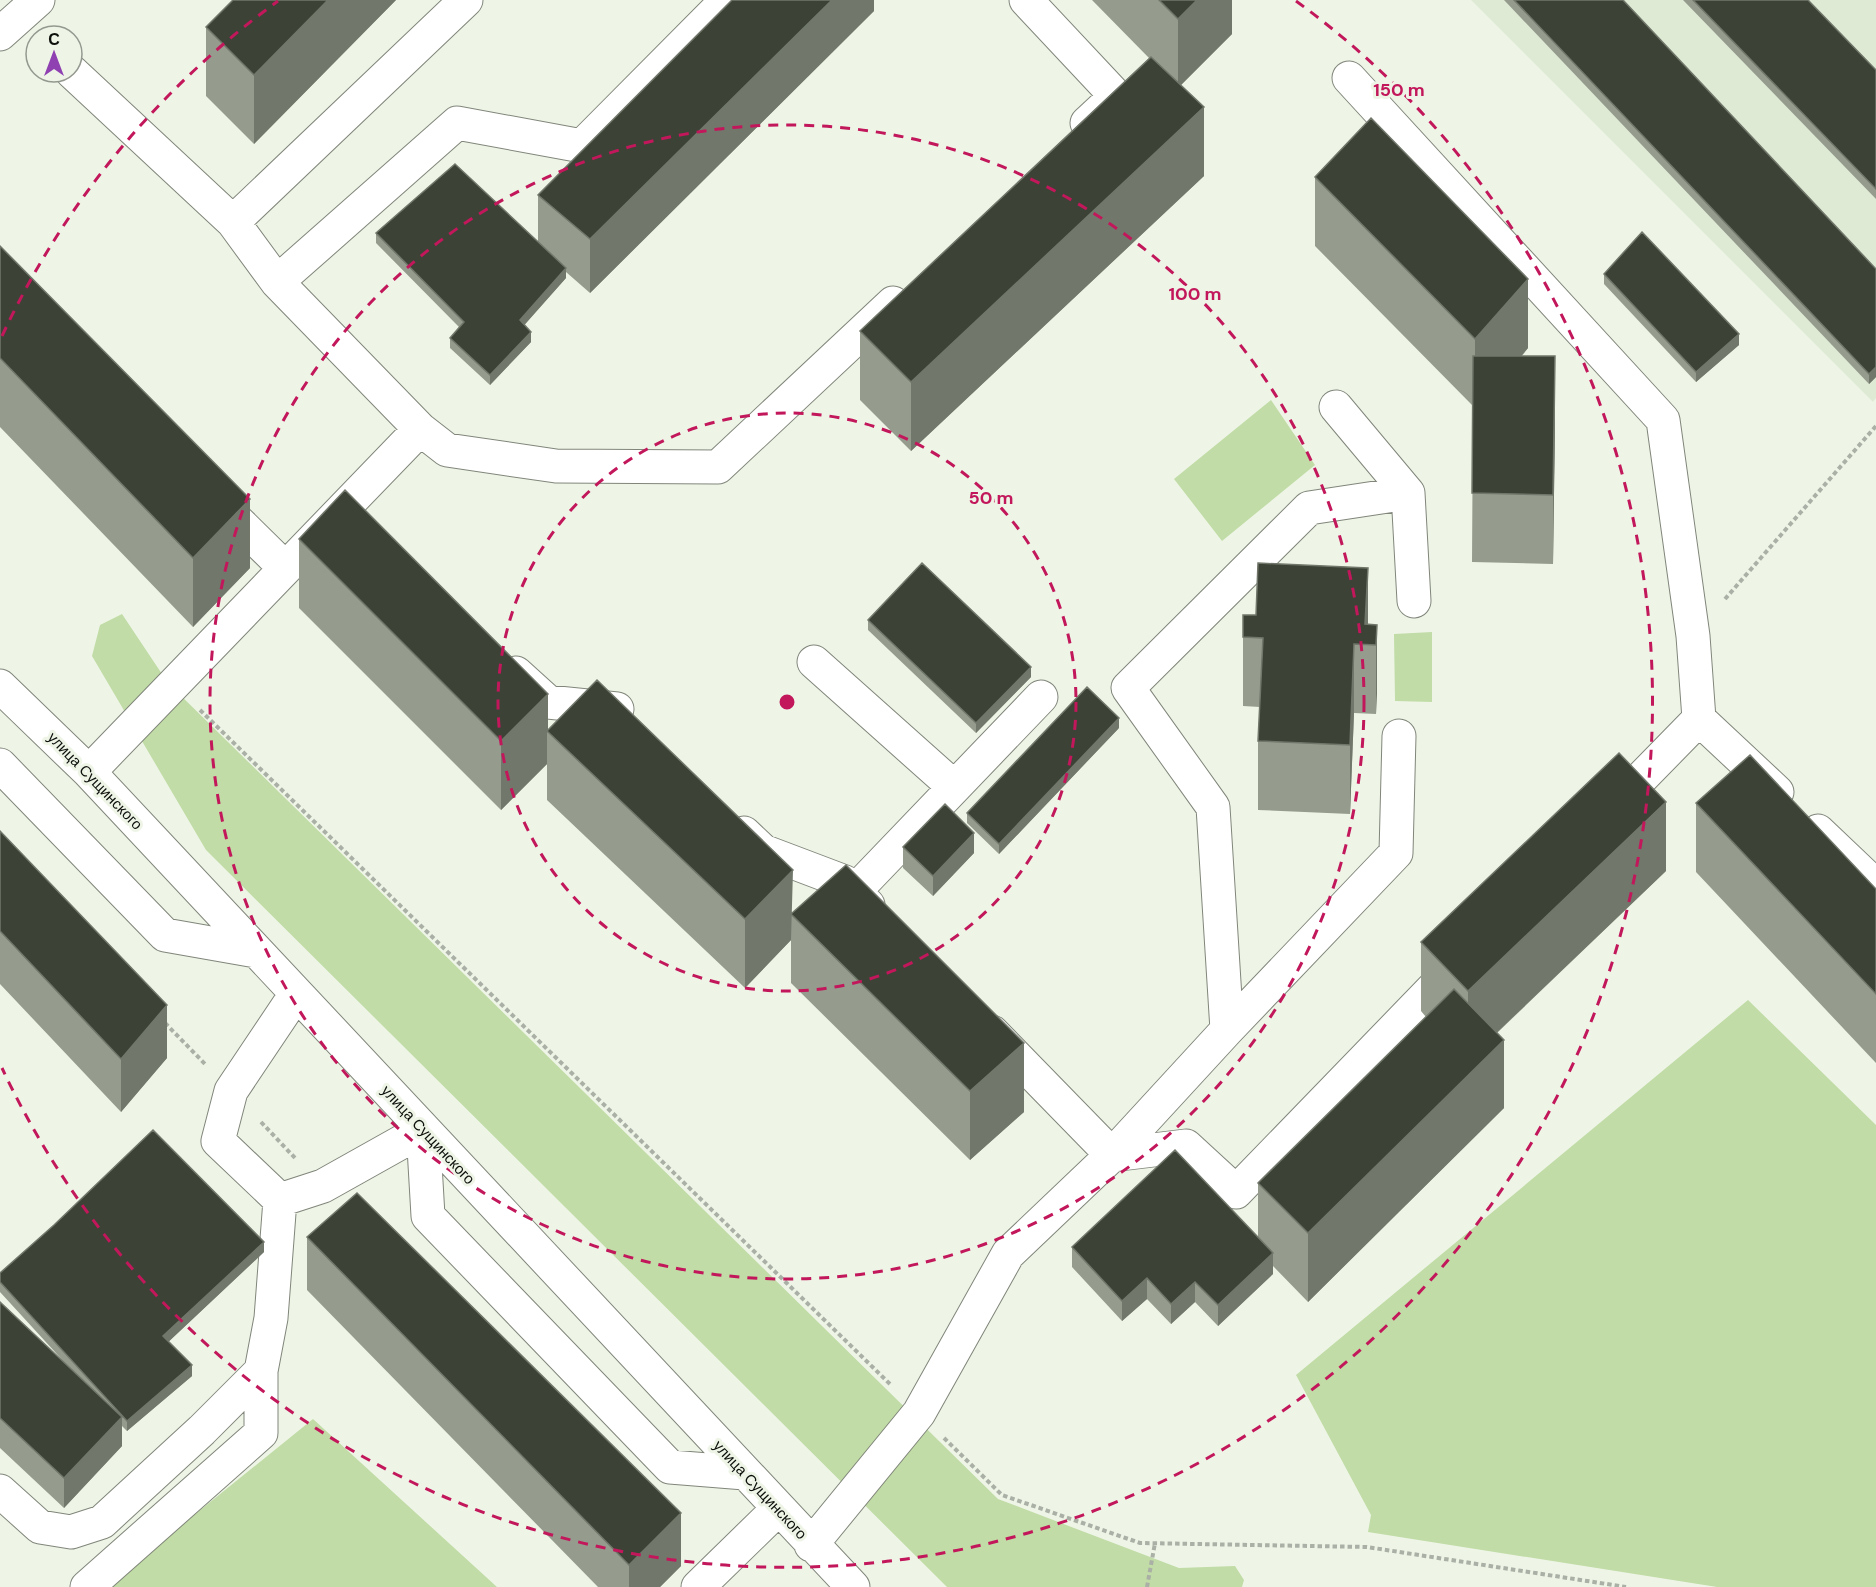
<svg xmlns="http://www.w3.org/2000/svg" width="1876" height="1587" viewBox="0 0 1876 1587" font-family="'DM Sans',sans-serif">
  <rect width="100%" height="100%" fill="#eef5e7"/>
  <path fill="#dfead5" d="M1471 0H1876V398L1873 402Z"/>
  <path fill="#c1dca6" d="M1271 400 1315 465 1222 541 1174 479Z
    M122 614 168 683 998 1499 1179 1568 1235 1566 1244 1580 1242 1587H947L206 850 92 656 100 625Z
    M1432 632V702L1395 701 1394 634Z
    M1748 1000 1876 1125V1587H1717L1368 1532 1371 1515 1296 1375Z
    M313 1419 497 1587H105Z"/>
  <g fill="none" stroke-linecap="round" stroke-linejoin="round">
    <defs>
      <path id="minor" d="M1026 0 1116 96 1087 123
        M0 34 38 0
        M72 72 233 222 466 0
        M1349 78 1663 420 1693 636 1699 719 1610 810
        M233 222 277 282 420 429 447 450 556 466 718 467 893 303
        M277 282 457 123 582 146 727 0
        M1408 493 1414 601
        M218 502 285 568
        M814 662 954 787
        M516 673 548 702 617 709
        M0 686 89 772 853 1587
        M1699 719 1777 792
        M0 765 165 935 256 951
        M89 772 420 429
        M1818 831 1876 886
        M744 833 763 851 845 882 868 905
        M855 891 1041 697
        M296 994 231 1091 218 1141 280 1200 323 1186 423 1130 428 1216 670 1467 745 1473
        M1227 1030 1213 807 1128 688 1309 508 1408 493 1336 407
        M992 1032 1112 1155 1186 1146 1236 1192 1451 970
        M0 1491 40 1527 71 1532 102 1522 202 1430 261 1371 271 1318 280 1200
        M811 1545 919 1413 1008 1254 1112 1155 1227 1030 1396 853 1399 736
        M87 1587 261 1433V1371
        M698 1587 778 1509"/>
    </defs>
    <use href="#minor" stroke="#80867a" stroke-width="35"/>
    <path stroke="#aab0a5" stroke-width="4" stroke-dasharray="4.5 3" stroke-linecap="butt" d="M1725 599 1876 426
      M200 710 892 1386
      M165 1023 206 1065
      M261 1122 295 1158
      M944 1438 1002 1495 1140 1543 1367 1547 1626 1587
      M1147 1587 1155 1543"/>
    <use href="#minor" stroke="#fff" stroke-width="33"/>
  </g>
  <path fill="#959c8e" d="M233 0H396L254 144 206 96V27Z
    M874 0V11L590 293 566 272V278L524 325 531 342 490 385 450 348V338L459 327 376 243V233L538 242V195Z
    M1092 0H1232V34L1181 85 1204 176 911 451 860 400V331L1149 58Z
    M1504 0H1623L1876 269V377L1869 384Z
    M1683 0H1808L1876 70V199Z
    M1315 177 1528 348 1522 356 1555 425 1553 564 1472 562 1473 406 1315 246Z
    M0 246 250 568 193 627 0 427Z
    M1604 274 1739 345 1696 382 1604 284Z
    M299 539 548 730 793 913 1024 1112 970 1160 791 983V940L745 988 547 800V764L501 810 299 608Z
    M868 620 1031 677 976 733 868 630Z
    M1368 625H1377L1376 714 1354 713 1350 814 1258 810V741L1260 707 1243 706V637Z
    M1119 728 999 854 967 823V813Z
    M1696 803 1876 889V1063L1696 872Z
    M0 831 167 1058 121 1112 0 984Z
    M903 847 974 853 933 896 903 868Z
    M1666 871 1497 1033 1504 1108 1308 1302 1273 1266V1274L1218 1326 1195 1302 1171 1324 1147 1299 1122 1321 1072 1267V1247L1258 1238V1183L1426 1017 1421 1011V942Z
    M307 1237 681 1566 660 1587H598L307 1290Z
    M264 1252 168 1342 192 1376 127 1431 122 1426V1446L64 1508 0 1448V1302L66 1364 0 1292V1273Z"/>
  <path fill="#71786b" d="M328 0H396L254 144V75Z
    M832 0H874V11L590 293V239Z
    M1197 0H1232V34L1178 88V19Z
    M1204 107V176L911 451V382Z
    M566 268V278L520 330V320Z
    M1528 279V348L1475 408V339Z
    M531 332V342L490 385V375Z
    M1739 334V345L1696 382V372Z
    M1555 356V425L1553 564V495Z
    M1876 367V377L1869 384V374Z
    M250 499V568L193 627V558Z
    M1368 568V637L1365 624Z
    M1377 625V694L1376 714V645Z
    M1354 644V713L1350 814V745Z
    M1031 667V677L976 733V723Z
    M548 694V733L547 731V764L501 810V741Z
    M1119 718V728L999 854V844Z
    M1666 802V871L1468 1060V991Z
    M974 833V853L933 896V876Z
    M793 870 791 940 745 988V919Z
    M167 1005V1058L121 1112V1059Z
    M1504 1040V1108L1308 1302V1233Z
    M1024 1043V1112L970 1160V1091Z
    M264 1242V1252L163 1347V1336Z
    M1273 1253V1274L1218 1326V1305Z
    M1147 1278V1299L1122 1321V1301Z
    M1195 1282V1302L1171 1324V1304Z
    M192 1365V1376L127 1431V1421Z
    M122 1417V1446L64 1508V1478Z
    M681 1513V1566L660 1587H629V1565Z"/>
  <path fill="#3c4236" stroke="#71786b" stroke-width="1.5" d="M233 0H328L254 75 206 27Z
    M732 0H832L590 239 538 195Z
    M1159 0H1197L1178 19Z
    M1514 0H1623L1876 269V367L1869 374Z
    M1693 0H1808L1876 70V189Z
    M1151 57 1204 107 911 382 860 331Z
    M1371 118 1528 279 1475 339 1315 177Z
    M455 164 566 268 520 320 531 332 490 375 450 338 464 322 376 233Z
    M1642 232 1739 334 1696 372 1604 274Z
    M0 246 250 499 193 558 0 358Z
    M1473 356H1555L1553 495 1472 493Z
    M345 490 548 694 501 741 299 539Z
    M922 563 1031 667 976 723 868 620Z
    M1258 563 1368 568 1365 624 1377 625 1376 645 1354 644 1350 745 1258 741 1263 638 1243 637V615H1256Z
    M597 680 793 870 745 919 547 731Z
    M1087 687 1119 718 999 844 967 813Z
    M1619 753 1666 802 1468 991 1421 942Z
    M1750 755 1876 889V994L1696 803Z
    M945 804 974 833 933 876 903 847Z
    M0 831 167 1005 121 1059 0 931Z
    M846 865 1024 1043 970 1091 791 914Z
    M1454 989 1504 1040 1308 1233 1258 1183Z
    M153 1130 264 1242 163 1336 192 1365 127 1421 0 1282V1273L54 1225Z
    M1175 1150 1273 1253 1218 1305 1195 1282 1171 1304 1147 1278 1122 1301 1072 1247Z
    M357 1193 681 1513 629 1565 307 1237Z
    M0 1302 122 1417 64 1478 0 1418Z"/>
  <g fill="none" stroke="#c2185b" stroke-width="3" stroke-dasharray="10 8">
    <circle cx="787" cy="702" r="289"/>
    <circle cx="787" cy="702" r="577"/>
    <path d="M2 336A866 866 0 0 1 278 1M1296 1A866 866 0 1 1 2 1068"/>
  </g>
  <g text-anchor="middle" stroke-width="6" stroke-linejoin="round" paint-order="stroke">
    <g font-size="15" fill="#0e100c" stroke="#eef5e7">
      <text transform="translate(95 781) rotate(46)" y="5">улица Сущинского</text>
      <text transform="translate(428 1135) rotate(47)" y="5">улица Сущинского</text>
      <text transform="translate(760 1490) rotate(47)" y="5">улица Сущинского</text>
    </g>
  </g>
  <circle cx="787" cy="702" r="9" fill="#c2185b" stroke="#eef5e7" stroke-width="3"/>
  <g font-size="18" text-anchor="middle" font-weight="bold" fill="#c2185b" stroke="#eef5e7" stroke-width="6" stroke-linejoin="round" paint-order="stroke">
    <text x="1399" y="96">150 m</text>
    <text x="1195" y="300">100 m</text>
    <text x="991" y="504">50 m</text>
  </g>
  <g transform="translate(54 54)"><circle r="28" fill="#eef5e7" stroke="#94998f" stroke-width="1.5"/>
  <path d="M0-4.5L10 22L0 15L-10 22Z" fill="#8f41b2"/>
  <text y="-9" font-size="16" font-weight="bold" text-anchor="middle" fill="#0e100c">С</text>
  </g>
</svg>
